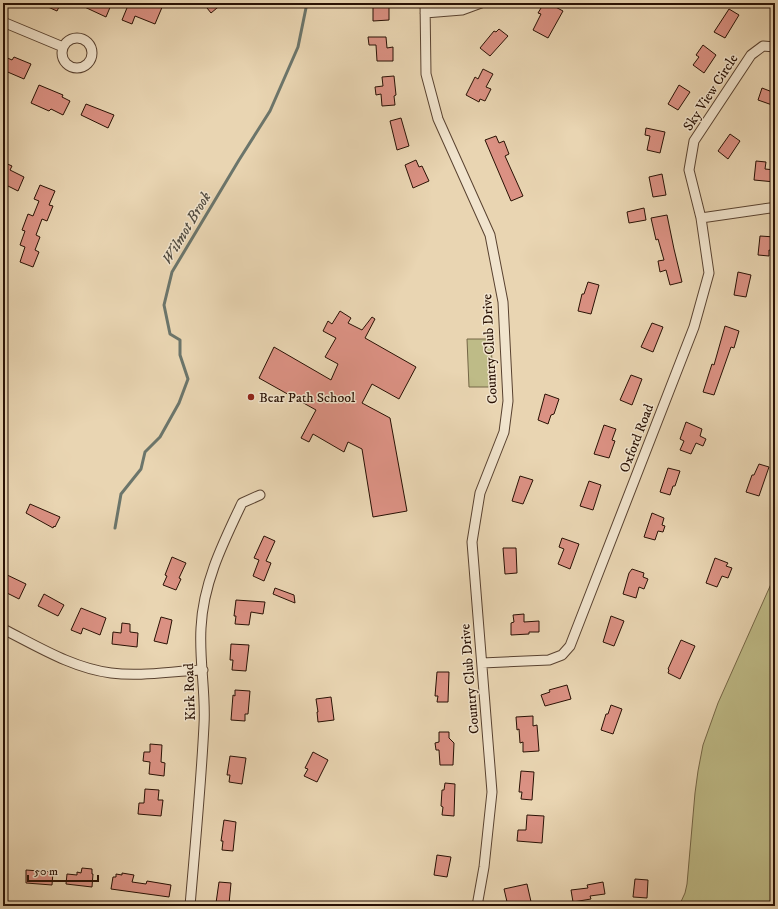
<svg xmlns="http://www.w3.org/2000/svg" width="778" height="909" viewBox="0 0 778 909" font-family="'IM FELL DW Pica',serif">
  <rect width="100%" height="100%" fill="#e9d5b2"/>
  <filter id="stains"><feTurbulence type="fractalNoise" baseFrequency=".005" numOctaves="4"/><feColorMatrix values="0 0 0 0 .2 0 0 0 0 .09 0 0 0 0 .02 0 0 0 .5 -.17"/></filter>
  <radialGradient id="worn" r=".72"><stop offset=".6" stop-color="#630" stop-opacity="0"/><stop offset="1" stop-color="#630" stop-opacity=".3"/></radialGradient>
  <path fill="#bebb87" stroke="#746646" d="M467 339H491L493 387H469Z
    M775 575V906H679L685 893 687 884 695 793 698 771 703 745 718 703Z"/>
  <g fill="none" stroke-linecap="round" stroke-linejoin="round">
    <path stroke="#6b756b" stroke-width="3" d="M115 528 121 494 141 469 145 452 160 437 179 403 188 379 180 355V340L170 334 164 305 172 272 239 160 270 111 298 47 307 3"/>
  </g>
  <path fill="#db9183" stroke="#291104" d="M39 3H61L57 11Z
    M76 3H107L111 5 106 17Z
    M129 3H158L163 5 155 24 135 16 132 24 122 20Z
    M203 3H223L211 13Z
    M373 3H387V5H389V20L373 21Z
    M544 3H548L563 11 548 38 533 30 541 14 538 13Z
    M729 9 739 15 725 38 714 32Z
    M499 29 508 36 490 56 480 48 494 31 496 32Z
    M368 37H386L387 48 393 47V61H377L376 45H369Z
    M703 45 716 55 704 73 693 65 699 57 696 55Z
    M3 56 12 60 14 57 31 64 24 79 3 70Z
    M483 69 493 74 486 87 491 89 485 101 480 99 479 102 466 95 475 77 478 79Z
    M394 76 396 95 394 96 395 105 382 106 381 94 376 95 375 87 383 86 382 77Z
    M39 85 63 95 62 97 70 101 63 115 51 109 49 111 31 103Z
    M679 85 690 92 678 110 668 104Z
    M762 88 775 93V106L758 100Z
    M86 104 114 115 108 128 81 115Z
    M401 118 409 146 397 150 390 121Z
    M646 128 665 132 660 153 647 150 650 136 645 135Z
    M730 134 740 141 728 159 718 151Z
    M496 136 499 143 504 141 509 154 505 156 523 196 511 201 485 140Z
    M416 160 419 167 422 166 429 181 413 188 405 165Z
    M756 161 766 162 765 169 775 170V182L754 180Z
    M3 162 12 166 10 170 24 177 18 191 4 184 3 186Z
    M662 174 666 195 653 197 649 177Z
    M40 185 55 191 49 205 53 206 47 221 42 219 36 235 40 237 35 250 39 252 33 267 20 262 25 247 20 245 25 231 22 230 28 214 33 216 39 201 34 199Z
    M644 208 646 220 629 223 627 212Z
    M667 215 674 249 682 282 670 285 666 270 660 272 658 261 664 260 658 239 656 240 651 218Z
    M760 236 775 237V251L769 250V256L758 255Z
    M738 272 751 275 746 297 734 295Z
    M588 282 599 285 591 314 578 311 582 294H584Z
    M340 311 351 318 348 323 362 330 372 317 375 319 365 338 416 367 399 399 372 384 362 403 390 418 407 511 373 517 362 449 348 442 344 452 313 434 309 442 301 438 316 410 259 378 274 347 331 380 338 364 325 357 336 338 323 331 328 321 332 324Z
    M652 323 663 327 653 352 641 347Z
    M725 326 739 331 734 348 731 347 714 395 703 392 712 364 714 365Z
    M631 375 642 379 632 405 620 400Z
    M545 394 559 399 554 414 551 415 548 424 538 420Z
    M686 422 702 429 700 436 706 439 703 446 696 443 691 454 680 450 684 441 680 439Z
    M604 425 616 429 612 440 615 441 609 458 594 454Z
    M759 464 769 467 759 496 746 492 752 475H754Z
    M668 468 680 471 675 486H673L670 495 660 492Z
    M520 476 533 480 523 504 512 501Z
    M589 481 601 485 593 510 580 506Z
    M30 504 60 517 55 527 54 526 53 528 26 513Z
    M652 513 664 518 662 525 665 526 663 532 658 531 655 540 644 537Z
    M264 536 275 541 266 561 271 563 264 581 253 576 259 560 254 558Z
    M562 538 579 544 570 569 558 564 564 549 559 547Z
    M503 548H516L517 573 505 574Z
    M172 557 186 563 179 578 181 579 176 590 163 585 167 576 165 575Z
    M715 558 728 563 726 566 732 568 728 578 722 576 717 587 706 583Z
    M632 569 644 573 643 577 648 579 644 589 639 587 636 598 623 594 629 573Z
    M3 573 26 584 19 599 3 591Z
    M275 588 294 595 295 603 273 594Z
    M44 594 64 605 58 616 38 606Z
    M236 600 265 602 263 614 251 612 249 625 235 624 236 616H234Z
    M81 608 106 618 100 635 83 628 81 634 71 630Z
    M524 614V622L539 621V632H529V634L511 635V623L514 622 513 615Z
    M611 616 624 621 614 646 603 642Z
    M161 617 172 620 167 644 154 641Z
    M122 623 130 624V632L138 633 137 647 112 644 113 632 121 633Z
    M681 640 695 646 680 679 668 673 669 670 668 669Z
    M231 644 249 645 246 671 232 670 233 660H230Z
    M437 672H449L448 702H437L438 696H435Z
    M567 685 571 699 545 706 541 695 550 692 549 690Z
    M235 690 250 691 248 714H245V721L231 720 233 695 235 696Z
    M331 697 334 720 318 722 317 712H318L316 699Z
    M611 705 622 709 613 734 601 730 606 714H608Z
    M533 716V726L537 725 539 751 523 752V742L520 743 519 729 517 730 516 717Z
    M439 732H449V738L454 743 453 765H440L439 750H436L435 743 439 742Z
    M150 744 162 745 161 762 165 763 164 776 149 774 150 762 143 761 144 752H150Z
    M313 752 328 760 317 782 304 776 308 769 305 768Z
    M230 756 246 758 242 784 229 782 230 775H227Z
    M521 771 534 772 532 800 521 799 522 792H519Z
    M445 783 455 784 454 816 442 815 443 807 441 806 442 790H444Z
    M145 789 159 790 158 800H163L161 816 138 814 139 803H144Z
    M527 815 544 816 542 843 517 841 518 830H526Z
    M224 820 236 822 233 851 222 850 223 841H221Z
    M437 855 451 857 447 877 434 875Z
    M82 868 92 869V874H93L92 887 66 884 67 874 77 875V872L81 873Z
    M26 870 53 872 52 885 26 883Z
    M122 873 134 875 132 882 146 884 147 881 171 885 169 897 111 889 113 877H116V874L122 875Z
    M635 879 648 880 647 898 633 897Z
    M219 882 231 883 229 904 216 903Z
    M603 882 605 894 590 896 591 899 573 902 571 890 588 888 587 885Z
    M527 884 532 906H508L504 889Z"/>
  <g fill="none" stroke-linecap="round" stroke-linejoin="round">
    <defs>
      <path id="street" d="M425 3 426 74 438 119 490 235 503 302 508 401 504 432 480 493 472 542 492 792 484 867 477 906
        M425 13 462 10 481 3
        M3 22 63 47
        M62 53a15 15 0 1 1 30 0a15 15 0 1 1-30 0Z
        M701 218 770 208 775 209
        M3 629C37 646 72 668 111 673 141 677 172 671 203 670
        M482 663 549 660 562 655 570 646 694 327 709 273 701 218 689 170 694 141 751 55 763 46 775 47
        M190 906C195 846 201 785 204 725 206 693 199 661 201 628 203 583 223 543 242 503L260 495"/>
    </defs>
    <use href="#street" stroke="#594230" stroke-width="11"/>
    <use href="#street" stroke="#f1e4cd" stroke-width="9"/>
  </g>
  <circle fill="#8f2418" stroke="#f1e4cd" stroke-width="1.5" cx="251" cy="397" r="4"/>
  <g text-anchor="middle" stroke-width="3" stroke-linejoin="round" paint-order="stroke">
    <g font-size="14" fill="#291104" stroke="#f1e4cd">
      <text transform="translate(710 92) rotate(-57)" y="5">Sky View Circle</text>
      <text transform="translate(489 349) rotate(-93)" y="5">Country Club Drive</text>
      <text transform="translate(636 438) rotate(-69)" y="5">Oxford Road</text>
      <text transform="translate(469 679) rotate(-95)" y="5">Country Club Drive</text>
      <text transform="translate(189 692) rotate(-92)" y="5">Kirk Road</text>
    </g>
    <g font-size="14" fill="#291104" stroke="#f1e4cd" text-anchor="start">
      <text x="259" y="402">Bear Path School</text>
    </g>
    <g font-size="15" font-style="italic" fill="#504b40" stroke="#f1e4cd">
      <text transform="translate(186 228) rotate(-59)" y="5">Wilmot Brook</text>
    </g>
  </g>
  <rect width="778" height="909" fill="none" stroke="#e9d5b2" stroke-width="16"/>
  <rect x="4" y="4" width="770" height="901" fill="none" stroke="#291104" stroke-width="2"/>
  <rect x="8" y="8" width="762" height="893" fill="none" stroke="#291104"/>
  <path d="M28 875v6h70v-6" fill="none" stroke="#291104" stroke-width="2"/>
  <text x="34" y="875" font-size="12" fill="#291104" stroke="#f1e4cd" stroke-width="3" paint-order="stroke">50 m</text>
  <rect width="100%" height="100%" filter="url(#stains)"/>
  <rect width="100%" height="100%" fill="url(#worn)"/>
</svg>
